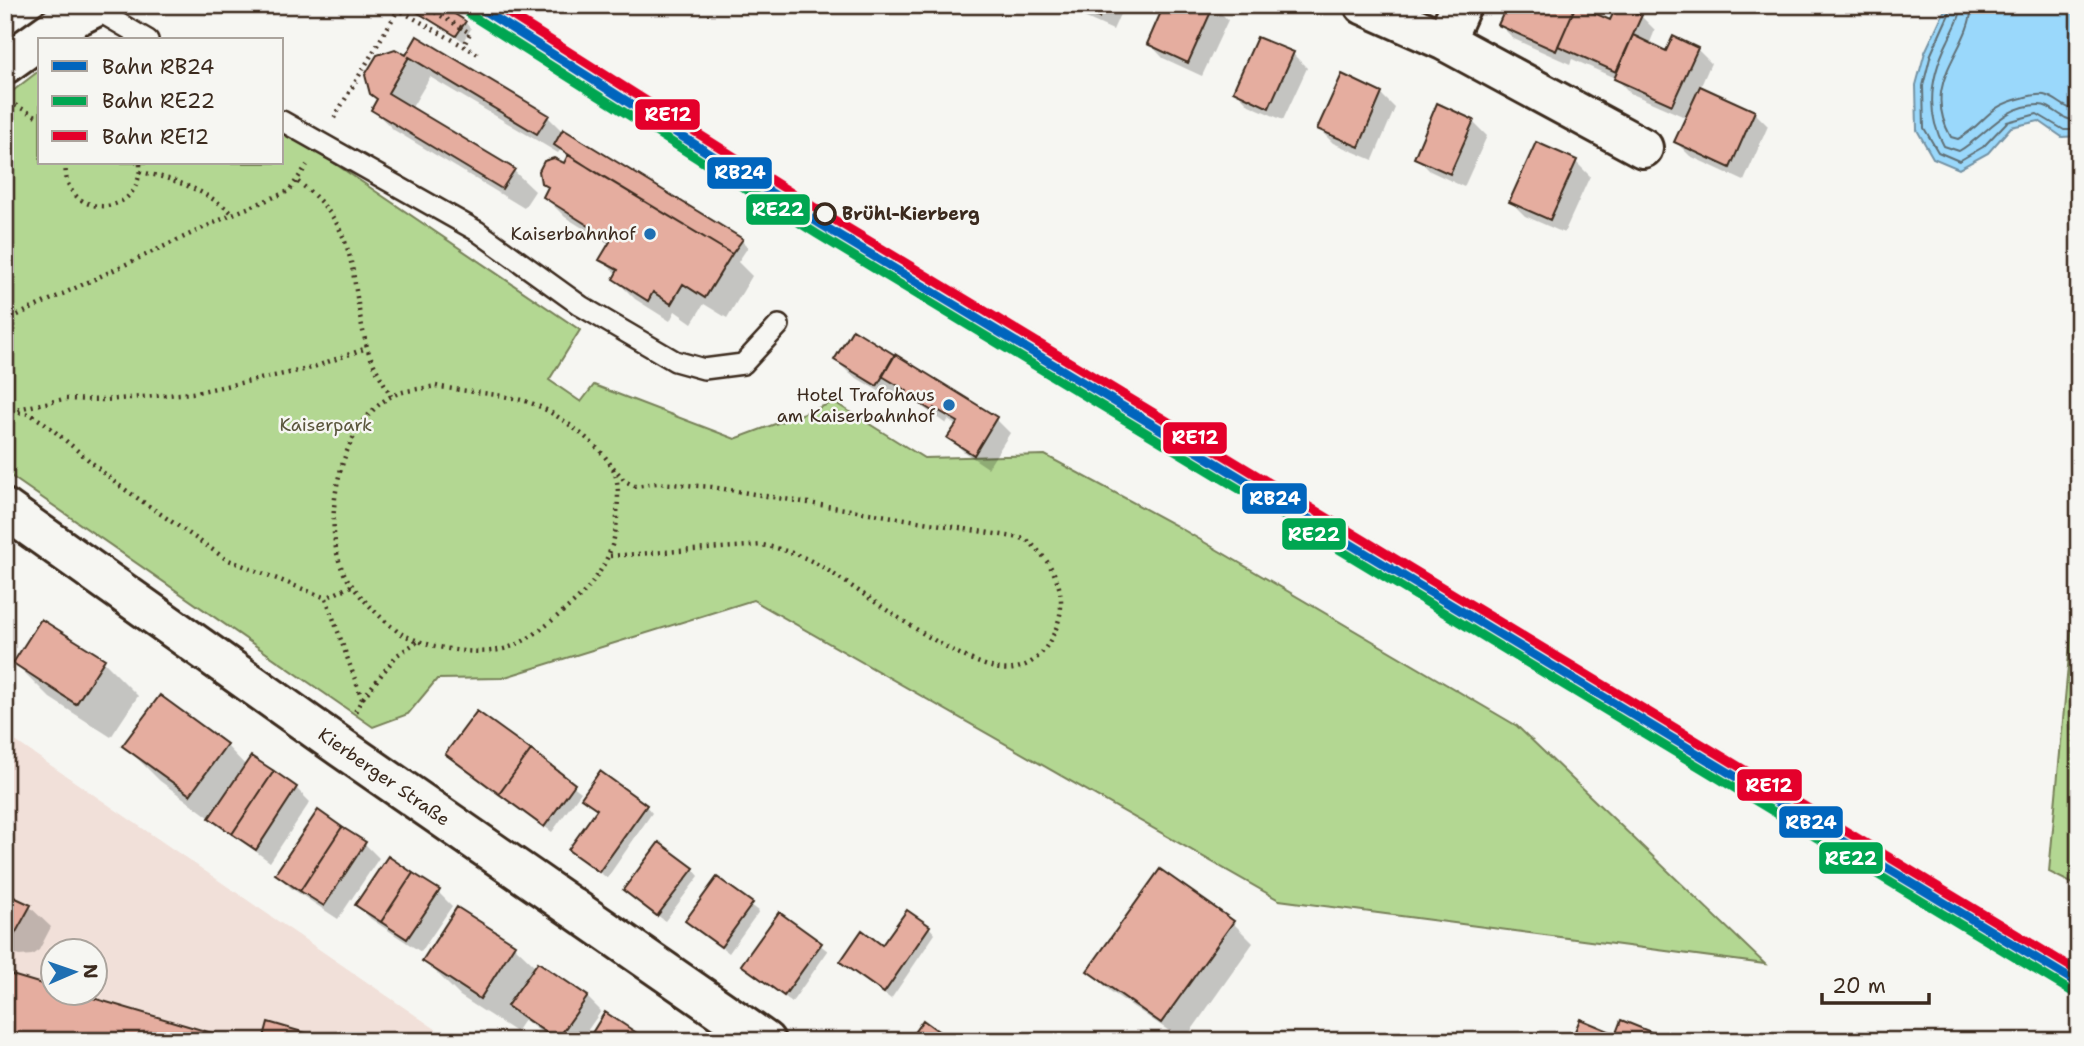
<svg xmlns="http://www.w3.org/2000/svg" width="2084" height="1046" viewBox="0 0 2084 1046" font-family="'Shantell Sans',sans-serif">
  <rect width="100%" height="100%" fill="#f6f6f2"/>
  <filter id="ink" filterUnits="userSpaceOnUse"><feTurbulence type="fractalNoise" baseFrequency=".0143" numOctaves="2"/><feDisplacementMap in="SourceGraphic" scale="14" xChannelSelector="R" yChannelSelector="G"/><feConvolveMatrix kernelMatrix="1 2 1 2 8 2 1 2 1" color-interpolation-filters="sRGB"/></filter>
  <g filter="url(#ink)">
    <path fill="#f1e0d9" fill-rule="evenodd" d="M5 734 453 1041H5ZM52 951H94V993H52Z"/>
    <path fill="#b3d792" stroke="#778058" stroke-width="2" d="M40 70V163H282V133L331 161 580 330 549 380 581 402 594 385 735 439 834 402 924 458 1045 455 1175 525 1517 726 1765 964 1279 900 753 600 502 678 437 679 408 714 373 727 5 472 8 416 5 409V97Z
      M2079 547V887L2049 872Z"/>
    <path fill="#9ad8fb" stroke="#7492a3" stroke-width="2" d="M1947 5H2079V136L2062 137 2039 121 2011 127 1988 153 1959 169 1933 158 1917 130 1916 85 1925 52Z"/>
    <path fill="#0003" d="M1069 5H1124L1113 30 1077 14Z
      M1213 5 1228 20 1202 76 1163 58 1149 43Z
      M1509 5H1589L1594 10 1592 14 1611 22 1641 16 1655 30 1649 45 1666 53 1697 49 1711 63 1700 88 1754 112 1768 126 1744 181 1690 156 1676 142 1687 118 1630 93 1617 79 1572 59 1570 64 1514 39 1500 25Z
      M415 9 465 22 471 29 463 41Z
      M417 38 547 116 563 132 741 240 748 247 738 262 752 276 727 318 704 304 692 323 675 311 670 321 635 299 615 279 617 275 602 259 610 245 565 217 545 197 549 188 542 182 565 166 570 155 561 149 558 153 430 77 411 109 514 171 535 191 524 208 394 130 373 110Z
      M1293 54 1307 68 1283 120 1249 105 1235 90Z
      M1381 94 1395 108 1373 160 1333 143 1319 129Z
      M1473 122 1487 136 1464 187 1430 171 1416 157Z
      M1576 162 1590 176 1564 233 1525 216 1511 202Z
      M854 332 996 419 1010 433 988 468 964 452 950 438 957 426 948 420 946 424 898 389 892 399 850 374 836 360Z
      M103 661 138 696 111 737 50 698 15 663Z
      M478 713 581 792 552 832 454 760Z
      M226 745 246 766 251 758 296 788 310 802 270 862 160 781 125 746Z
      M583 798 646 806 652 813 607 878 570 850 598 811Z
      M365 844 379 858 338 919 291 888 277 874Z
      M693 869 699 876 665 921 632 896Z
      M718 880 759 911 729 953 687 921Z
      M438 892 452 906 421 952 371 919 357 905Z
      M5 895 30 907 51 927 39 950 32 955 19 956 5 951Z
      M458 909 514 946 536 967 587 997 601 1011 580 1041H554L524 1020 516 1032 460 996 425 961Z
      M779 914 828 951 792 1002 750 971Z
      M1232 922 1253 943 1184 1041 1110 991 1090 971Z
      M929 927 935 934 891 999 842 962Z"/>
    <g fill="none" stroke-linecap="round" stroke-linejoin="round">
      <path stroke="#617076" stroke-width="2" d="M1953 5 1931 54 1923 86 1924 128 1938 152 1959 161 1983 147 2007 122 2037 114 2064 130H2079
        M1962 5C1961 18 1953 30 1948 41 1931 75 1925 112 1944 146L1959 151C1987 135 2003 105 2039 105 2054 105 2060 121 2079 121
        M1972 5C1970 51 1919 81 1951 137L1958 139C1987 123 1984 107 2022 98 2029 96 2036 94 2044 95 2058 98 2064 110 2079 110"/>
    </g>
    <path fill="#e5ad9f" stroke="#3b2a1e" stroke-width="2" d="M415 5H440L466 21 456 36 412 9Z
      M1072 5H1104L1099 18Z
      M1164 5H1214L1188 63 1147 44Z
      M1507 5H1576L1556 51 1498 25Z
      M1576 5 1610 20 1617 5 1642 15 1616 72 1558 46Z
      M1633 35 1666 51 1673 36 1698 48 1672 105 1614 79Z
      M417 36 549 115 537 134 409 57 388 93 515 169 502 189 371 110 377 99 370 94 365 75 377 55 395 49 406 55Z
      M1257 37 1294 52 1269 108 1233 91Z
      M1342 74 1382 93 1359 147 1317 129Z
      M1700 86 1755 111 1730 168 1674 142Z
      M1437 103 1474 120 1450 174 1414 158Z
      M563 129 743 239 732 254 597 173 554 145Z
      M1536 142 1577 160 1550 220 1509 202Z
      M568 155 732 254 705 298 683 284 671 304 653 292 648 301 613 279 618 270 599 260 611 240 543 197 548 187 541 183 539 171 544 161 554 158 564 163Z
      M853 329 895 355 877 386 834 360Z
      M895 354 997 417 974 455 947 438 958 422 934 408 932 411 905 394 907 391 882 376Z
      M41 619 105 659 76 704 13 663Z
      M160 695 227 744 190 795 122 746Z
      M477 711 531 750 499 794 445 754Z
      M531 750 575 784 544 827 499 794Z
      M251 756 274 771 232 834 209 818Z
      M274 771 297 787 256 850 232 834Z
      M600 771 647 805 599 872 568 850 597 809 581 798Z
      M318 810 342 827 300 891 275 874Z
      M342 827 366 842 324 906 300 891Z
      M659 842 694 868 657 916 623 890Z
      M388 856 413 873 381 922 355 905Z
      M1160 869 1234 921 1161 1023 1087 971Z
      M413 873 440 890 407 939 381 922Z
      M717 877 753 903 721 947 685 921Z
      M5 893 31 905 15 934 5 937Z
      M457 907 515 944 480 999 422 961Z
      M907 910 930 926 884 993 840 962 862 930 882 945Z
      M779 912 822 943 784 996 741 965Z
      M538 962 588 996 557 1040 507 1006Z
      M5 973 52 987V993H76L239 1041H5Z
      M605 1012 646 1039 645 1041H587Z
      M1580 1019 1616 1034 1613 1041H1571Z
      M923 1020 952 1041H908Z
      M1621 1020 1661 1036 1659 1041H1613Z
      M268 1022 333 1041H263Z"/>
    <g fill="none" stroke-linecap="round" stroke-linejoin="round">
      <defs>
        <path id="lane" d="M93 8 148 40
          M282 121 477 231 581 306 675 361 704 369 743 364 779 325"/>
        <path id="street" d="M1364 5 1445 41 1643 148
          M1445 41 1461 5
          M5 64 61 24 93 8
          M5 509 342 748 765 1041"/>
      </defs>
      <use href="#lane" stroke="#3b2a1e" stroke-width="24"/>
      <use href="#street" stroke="#3b2a1e" stroke-width="44"/>
      <path stroke="#3b2a1e" stroke-width="4.5" stroke-dasharray="2 5" stroke-linecap="butt" d="M390 5 478 54
        M423 5 470 33 464 45
        M9 102 40 118
        M334 118 398 10
        M66 163C59 218 142 223 140 163
        M140 172C173 178 207 191 233 214
        M298 182C363 230 348 279 367 347 372 364 383 381 391 396
        M5 321 233 214 289 191 307 165
        M436 386C465 392 497 393 525 401 551 408 599 443 612 467 620 481 618 499 617 514 617 549 598 582 571 605 553 619 536 636 515 645 485 659 431 649 402 634 385 624 349 587 342 569 321 519 340 425 390 397 402 390 422 389 436 386Z
        M18 409 64 399 105 400 192 393 308 369 367 348
        M5 411 30 414 46 424 117 484 226 559 326 598
        M610 556 762 545C782 549 799 554 817 564 858 587 971 677 1013 669 1033 665 1043 654 1052 637 1072 600 1057 565 1026 539L712 487 657 483 635 486 625 481 613 467
        M351 586 326 598 362 699 355 712
        M363 698 397 655 420 640"/>
      <use href="#lane" stroke="#f6f6f2" stroke-width="19"/>
      <use href="#street" stroke="#f6f6f2" stroke-width="38"/>
      <defs>
        <path id="rail-1" d="M475 5 822 225 2079 984"/>
        <path id="rail-2" d="M469 14 817 234 2074 993"/>
        <path id="rail-3" d="M495 5 828 216 2079 972"/>
      </defs>
      <use href="#rail-1" stroke="#f6f6f2" stroke-width="14"/>
      <use href="#rail-2" stroke="#f6f6f2" stroke-width="14"/>
      <use href="#rail-3" stroke="#f6f6f2" stroke-width="14"/>
      <use href="#rail-1" stroke="#0065bd" stroke-width="9"/>
      <use href="#rail-2" stroke="#00a651" stroke-width="9"/>
      <use href="#rail-3" stroke="#e4002b" stroke-width="9"/>
    </g>
  </g>
  <circle fill="#f6f6f2" stroke="#3b2a1e" stroke-width="3.5" cx="825" cy="214" r="10"/>
  <g fill="#1f6fb2" stroke="#f6f6f2" stroke-width="2.5">
    <circle cx="650" cy="234" r="7"/>
    <circle cx="949" cy="405" r="7"/>
  </g>
  <g text-anchor="middle" stroke-width="5" stroke-linejoin="round" paint-order="stroke">
    <g font-size="18" font-weight="bold" fill="#3b2a1e" stroke="#f6f6f2" text-anchor="start">
      <text x="842" y="220">Brühl-Kierberg</text>
    </g>
    <g font-size="18" fill="#3b2a1e" stroke="#f6f6f2" text-anchor="end">
      <text x="636" y="240">Kaiserbahnhof</text>
      <text x="935" y="401">Hotel Trafohaus<tspan x="935" dy="21">am Kaiserbahnhof</tspan></text>
    </g>
    <g font-size="18" fill="#59553b" stroke="#f6f6f2">
      <text x="326" y="431">Kaiserpark</text>
    </g>
    <g font-size="18" fill="#3b2a1e" stroke="#f6f6f2">
      <text transform="translate(384 777) rotate(35)" y="6">Kierberger Straße</text>
    </g>
  </g>
  <g stroke="#f6f6f2" stroke-width="2.5">
    <rect x="634" y="98" width="67" height="33" rx="7" fill="#e4002b"/>
    <rect x="706" y="156" width="67" height="34" rx="7" fill="#0065bd"/>
    <rect x="745" y="193" width="66" height="33" rx="7" fill="#00a651"/>
    <rect x="1162" y="421" width="66" height="34" rx="7" fill="#e4002b"/>
    <rect x="1241" y="482" width="67" height="33" rx="7" fill="#0065bd"/>
    <rect x="1281" y="517" width="66" height="34" rx="7" fill="#00a651"/>
    <rect x="1736" y="768" width="67" height="34" rx="7" fill="#e4002b"/>
    <rect x="1778" y="805" width="66" height="34" rx="7" fill="#0065bd"/>
    <rect x="1818" y="841" width="66" height="34" rx="7" fill="#00a651"/>
  </g>
  <g font-size="19" text-anchor="middle" font-weight="bold" fill="#fff">
    <text x="668" y="121">RE12</text>
    <text x="740" y="179">RB24</text>
    <text x="778" y="216">RE22</text>
    <text x="1195" y="444">RE12</text>
    <text x="1275" y="505">RB24</text>
    <text x="1314" y="541">RE22</text>
    <text x="1769" y="792">RE12</text>
    <text x="1811" y="829">RB24</text>
    <text x="1851" y="865">RE22</text>
  </g>
  <rect width="2084" height="1046" fill="none" stroke="#f6f6f2" stroke-width="28"/>
  <rect x="14" y="14" width="2056" height="1018" fill="none" stroke="#3b2a1e" stroke-width="2.5" filter="url(#ink)"/>
  <rect x="38" y="38" width="245" height="126" fill="#f6f6f2" stroke="#aba49d" stroke-width="2"/>
  <rect x="52" y="61" width="35" height="10" fill="#0065bd" stroke="#aba49d" stroke-width="2"/>
  <text x="102" y="74" font-size="21" fill="#3b2a1e">Bahn RB24</text>
  <rect x="52" y="96" width="35" height="10" fill="#00a651" stroke="#aba49d" stroke-width="2"/>
  <text x="102" y="108" font-size="21" fill="#3b2a1e">Bahn RE22</text>
  <rect x="52" y="131" width="35" height="10" fill="#e4002b" stroke="#aba49d" stroke-width="2"/>
  <text x="102" y="144" font-size="21" fill="#3b2a1e">Bahn RE12</text>
  <g transform="translate(74 972) rotate(88)"><circle r="33" fill="#f6f6f2" stroke="#aba49d" stroke-width="2"/>
  <path d="M0-5L12 26L0 18L-12 26Z" fill="#1f6fb2"/>
  <text y="-10" font-size="19" font-weight="bold" text-anchor="middle" fill="#3b2a1e">N</text>
  </g>
  <path d="M1822 993v10h107v-10" fill="none" stroke="#3b2a1e" stroke-width="3.5"/>
  <text x="1832" y="993" font-size="21" fill="#3b2a1e" stroke="#f6f6f2" stroke-width="5" paint-order="stroke">20 m</text>
</svg>
